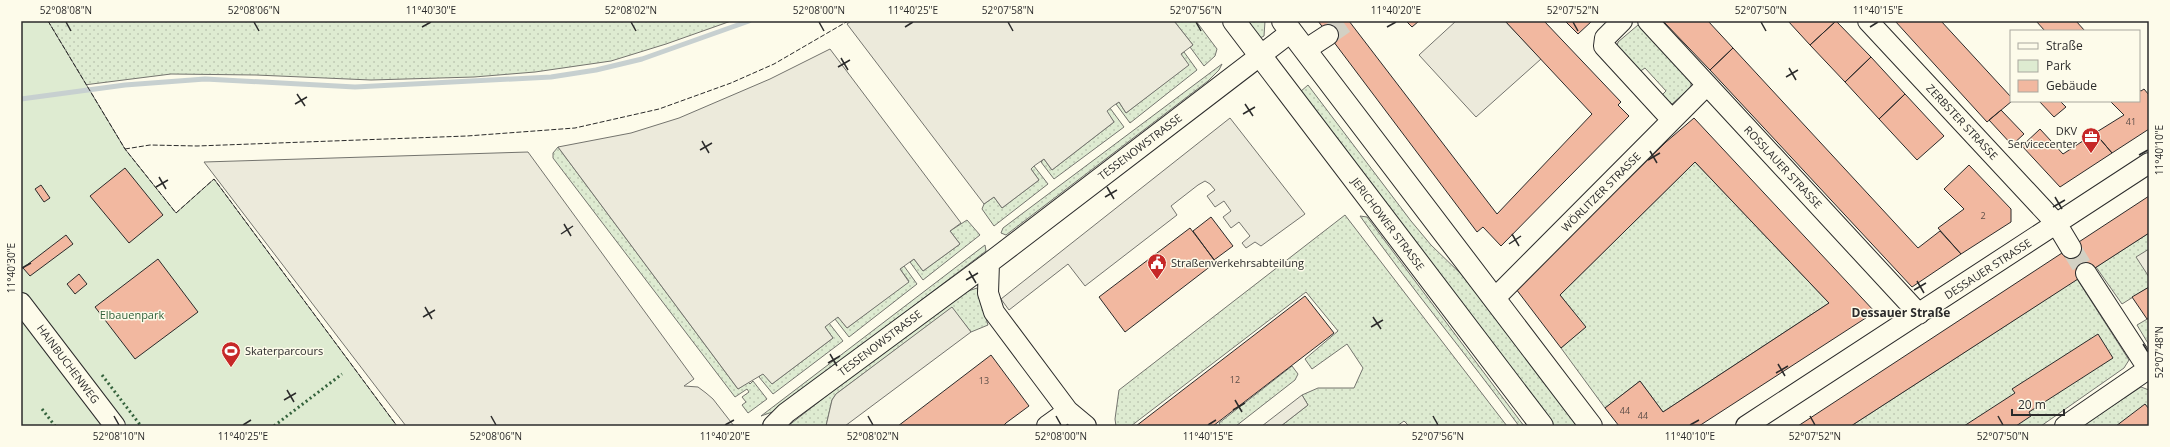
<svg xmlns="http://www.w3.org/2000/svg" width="2170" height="447" viewBox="0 0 2170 447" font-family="'Open Sans',sans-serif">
  <defs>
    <pattern id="grass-dots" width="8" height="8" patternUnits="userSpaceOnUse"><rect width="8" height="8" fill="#deebd1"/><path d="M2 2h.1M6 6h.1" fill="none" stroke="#bfcab4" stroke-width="1.8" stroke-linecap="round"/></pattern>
  </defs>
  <rect width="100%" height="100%" fill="#fdfbea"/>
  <path fill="url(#grass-dots)" stroke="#74746e" d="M21 21H731L666 44 611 61 535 72 474 77 371 80 256 75 171 74 68 87Z
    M1174 21H1196L1217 49 1215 56 1204 66 1190 47 1193 45Z
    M1245 21H1265L1264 36 1260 38Z
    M1638 25 1691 80V87L1672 104 1668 102 1661 96 1666 91 1645 68 1639 72 1617 46 1618 42Z
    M1184 52 1197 70 1130 123 1116 104 1119 102 1126 113 1188 65 1180 54Z
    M1222 64 1219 70 1208 81 1006 235 1001 233 1003 228Z
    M1308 85 1411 221 1431 245 1462 275 1578 426H1554L1300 92Z
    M1110 108 1124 127 1054 179 1041 162 1044 159 1052 170 1114 122 1106 111Z
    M558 147 738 389 748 382 750 384 753 381 767 399 748 413 742 405 746 402 742 397 749 392 747 389 735 397 553 158V153Z
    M1695 162 1829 303 1663 412 1640 381 1605 408 1561 348 1585 327 1560 295Z
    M1034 166 1048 184 994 226 982 209 984 204 994 197 1002 208 1039 180 1031 169Z
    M1345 215 1507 426H1409L1404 421 1397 426H1281L1308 405 1302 395 1318 388H1354L1363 368 1347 344 1312 369 1305 359 1338 331 1306 292 1131 426H1116L1115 419 1119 390Z
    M1360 216 1367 217 1524 426H1519C1467 355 1411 288 1360 216Z
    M967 220 980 235 923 280 910 262 914 259 923 271 960 244 950 231Z
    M2149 233V287L2122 304 2096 267Z
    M985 245 986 251 775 411 761 416Z
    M904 266 917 284 849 337 835 319 838 316 847 328 909 281 900 269Z
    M2077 279 2129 360 2124 368 2041 426H1851Z
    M977 288 988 325 971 332 952 308 836 394 832 400 826 426H788L954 296Z
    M2149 318V345L2137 325Z
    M829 323 843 341 773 394 759 377 763 373 772 384 833 338 825 327Z
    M1292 366 1298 374 1295 380 1236 426H1221L1219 423Z
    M2141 387 2149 390V426H2082Z"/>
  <path fill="#deebd1" stroke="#74746e" d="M21 21H48L125 149 176 213 214 179 397 426H21Z"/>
  <path fill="#eceadb" stroke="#74746e" d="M851 21H1174L1193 45 1181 54 1189 65 1126 113 1119 102 1113 106 1107 111 1114 122 1052 170 1044 159 1034 166 1031 169 1039 180 1002 208 994 197 984 204 847 24Z
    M1456 21H1505L1541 59 1476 117 1419 55Z
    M830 49 961 223 950 231 960 244 923 271 914 259 900 269 909 282 847 328 838 317 825 327 833 338 772 384 763 374 738 389 558 147 631 133 679 118 770 79Z
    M1230 118 1305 214 1261 246 1255 242 1246 248 1242 243 1250 236 1239 222 1231 228 1223 217 1231 211 1224 201 1215 207 1207 196 1215 190 1210 184 1205 181 1198 185 1171 206 1177 215 1085 286 1068 264 1009 310 1001 299Z
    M528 152 694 379 684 386 698 387 706 393 713 399 734 426H406L204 162Z
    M2149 249V277L2136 257Z
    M952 307 971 332 845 426H826L832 400 836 394Z
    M1302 395 1308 405 1281 426H1262Z"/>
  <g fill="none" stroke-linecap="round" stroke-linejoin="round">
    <path stroke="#c7d0d0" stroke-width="5" d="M21 99 125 85 205 79 355 87 551 77 596 70 642 59 749 21"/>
  </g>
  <path fill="#f2b8a0" stroke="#2b2b2b" d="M1318 21H1349L1497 214 1592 114 1505 21H1544L1621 102 1618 105 1629 116 1501 246 1483 227 1477 232Z
    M1406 21H1419L1412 27Z
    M1565 21H1592L1578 34Z
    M1663 21H1708L1733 48 1710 70Z
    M1788 21H1836L1810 45Z
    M1836 21 1871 57 1845 82 1810 45Z
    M1895 21H1941L2011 97 2012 101 1987 122Z
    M2036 21H2076L2085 31H2045Z
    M1733 48 1918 248 1940 231 1961 254 1912 287 1710 70Z
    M1871 57 1905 94 1879 119 1845 82Z
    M2144 89 2149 95V129L2112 153 2095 133 2124 115 2110 101H2139V90L2141 91Z
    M1905 94 1944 136 1917 160 1879 119Z
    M2039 101H2060L2066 107 2054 117Z
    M2001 110 2024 134 2012 145 1989 120Z
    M1694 118 1875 312 1699 426H1619L1605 408 1640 381 1663 412 1829 303 1695 162 1560 295 1586 327 1561 348 1516 289 1666 142Z
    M2040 129 2063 154 2095 133 2112 153 2060 187 2022 146Z
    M1969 165 2011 209V222L1961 254 1938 228 1964 209 1944 189Z
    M125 168 163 215 129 243 90 196Z
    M41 185 50 198 44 202 35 189Z
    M2149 196V233L1851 426H1798Z
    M1211 217 1233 246 1214 260 1193 231Z
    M1190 228 1216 262 1125 332 1099 297Z
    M66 235 73 244 30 276 23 268Z
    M158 259 198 312 135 359 95 307Z
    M79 274 87 284 75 294 67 284Z
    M2149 287V318L2147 319 2132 297Z
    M1305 296 1334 333 1213 426H1136Z
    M2098 334 2113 358 2029 412 2031 416 2016 426H1964L2015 393 2012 389Z
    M991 355 1029 406 1006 423 1003 426H898Z
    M2145 404 2149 409V426H2116Z"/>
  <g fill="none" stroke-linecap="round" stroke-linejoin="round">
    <path stroke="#d3d1c4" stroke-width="20" stroke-dasharray="20 10" stroke-linecap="butt" d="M1328 35 1348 21
      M2071 248 2086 273"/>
    <defs>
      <path id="minor" d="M1622 21 1605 38 1604 46 1672 120
        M1648 21 1919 314
        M1868 21 2056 223 2071 248
        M1305 50 1328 35
        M989 263 988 293 994 312 1068 411 1086 426
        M2086 273 2149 370
        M1494 299 1707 85
        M21 303 115 426
        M773 426 786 413 989 263 1291 32
        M1047 426 1068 411
        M1746 426 2149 163
        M2065 426 2148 369"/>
      <path id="major" d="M1234 21 1542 426
        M1283 21 1591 426"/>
    </defs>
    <use href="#minor" stroke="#2b2b2b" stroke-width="22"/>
    <use href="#major" stroke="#2b2b2b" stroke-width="24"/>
    <use href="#minor" stroke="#fdfbea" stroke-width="20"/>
    <use href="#major" stroke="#fdfbea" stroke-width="22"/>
    <path stroke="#34623c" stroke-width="3" stroke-dasharray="2 3" stroke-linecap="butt" d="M102 375 141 426
      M42 409 55 426
      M274 426 342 374"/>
    <path stroke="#2b2b2b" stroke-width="1" stroke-dasharray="5 2" stroke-linecap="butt" d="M48 21 125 149 176 213 214 179 397 426
      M125 149 150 145 197 146 467 136 575 128 659 109 731 83 774 64 848 21"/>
  </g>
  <path fill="none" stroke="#2b2b2b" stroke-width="1.5" d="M66 22 71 31M254 22 259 31M631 22 636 31M819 22 824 31M1008 22 1013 31M1196 22 1201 31M1573 22 1578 31M1761 22 1766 31M422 27 431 22M905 27 913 22M1387 27 1396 22M1870 27 1878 22M841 58 848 70M838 67 850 60M1789 68 1796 80M1786 77 1798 70M297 94 305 106M295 104 307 97M1245 104 1253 116M1243 114 1255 107M702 141 709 153M700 150 712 143M1650 151 1657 163M2139 155 2148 150M1648 160 1660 153M159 177 166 189M156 187 168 180M1107 187 1114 199M1105 197 1117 190M2055 197 2062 209M2053 207 2065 200M564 224 571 236M561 234 573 226M1512 234 1519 246M1509 244 1521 236M22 268 31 263M969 271 976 283M966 280 978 273M1917 281 1924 293M1914 290 1926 283M425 307 432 319M423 317 435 310M1373 317 1381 329M1371 327 1383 320M2143 344 2148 352M830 354 837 366M828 363 840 356M1778 364 1785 376M1776 373 1788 366M287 390 294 402M284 400 296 393M1235 400 1242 412M1233 410 1245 403M114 416 119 425M491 416 496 425M868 416 873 425M1056 416 1061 425M1433 416 1438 425M1810 416 1815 425M1998 416 2003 425M243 425 251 420M725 425 734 420M1208 425 1216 420M1690 425 1699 420"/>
  <defs>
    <symbol id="office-pin" viewBox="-11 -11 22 30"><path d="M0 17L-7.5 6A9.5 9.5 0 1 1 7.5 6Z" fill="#c62828" stroke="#fdfbea"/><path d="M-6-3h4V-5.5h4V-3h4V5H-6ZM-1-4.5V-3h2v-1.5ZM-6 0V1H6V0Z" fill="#fff"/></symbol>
    <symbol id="civic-pin" viewBox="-11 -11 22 30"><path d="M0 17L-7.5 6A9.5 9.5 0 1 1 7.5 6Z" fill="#c62828" stroke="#fdfbea"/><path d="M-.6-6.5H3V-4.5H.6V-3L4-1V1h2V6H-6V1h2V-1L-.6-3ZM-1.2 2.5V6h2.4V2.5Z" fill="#fff"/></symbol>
    <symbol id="stadium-pin" viewBox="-11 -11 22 30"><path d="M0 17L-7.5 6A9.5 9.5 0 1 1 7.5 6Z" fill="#c62828" stroke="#fdfbea"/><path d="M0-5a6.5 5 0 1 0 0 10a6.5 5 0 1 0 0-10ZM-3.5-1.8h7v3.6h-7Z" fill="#fff"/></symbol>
  </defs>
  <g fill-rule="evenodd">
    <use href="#office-pin" x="2080" y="126" width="22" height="30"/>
    <use href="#civic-pin" x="1146" y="252" width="22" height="30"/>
    <use href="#stadium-pin" x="220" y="340" width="22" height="30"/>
  </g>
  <g text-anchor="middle" stroke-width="3" stroke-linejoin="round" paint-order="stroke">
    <g font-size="9" fill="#5d4e48">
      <text x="2131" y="125">41</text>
      <text x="1983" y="219">2</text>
      <text x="1235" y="383">12</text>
      <text x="984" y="384">13</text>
      <text x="1625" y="414">44</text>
      <text x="1643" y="419">44</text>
    </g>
    <g font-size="11" fill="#2b2b2b" stroke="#fdfbea">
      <text transform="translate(1962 122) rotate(47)" y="4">ZERBSTER STRASSE</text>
      <text transform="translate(1140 147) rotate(-37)" y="4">TESSENOWSTRASSE</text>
      <text transform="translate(1783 167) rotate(47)" y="4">ROSSLAUER STRASSE</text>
      <text transform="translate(1601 192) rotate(-45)" y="4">WÖRLITZER STRASSE</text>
      <text transform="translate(1388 224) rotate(53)" y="4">JERICHOWER STRASSE</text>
      <text transform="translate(1988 269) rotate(-33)" y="4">DESSAUER STRASSE</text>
      <text transform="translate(880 343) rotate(-37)" y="4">TESSENOWSTRASSE</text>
      <text transform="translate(68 364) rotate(53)" y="4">HAINBUCHENWEG</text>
    </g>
    <g font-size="11" fill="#2b2b2b" stroke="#fdfbea" text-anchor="start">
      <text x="2077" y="135" text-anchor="end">DKV<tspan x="2077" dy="13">Servicecenter</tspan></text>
      <text x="1171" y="267">Straßenverkehrsabteilung</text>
      <text x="245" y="355">Skaterparcours</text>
    </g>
    <g font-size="11" fill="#34623c" stroke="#fdfbea">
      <text x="132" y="319">Elbauenpark</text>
    </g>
    <g font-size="12" font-weight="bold" fill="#2b2b2b" stroke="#fdfbea">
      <text x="1901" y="317">Dessauer Straße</text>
    </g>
  </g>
  <rect width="2170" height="447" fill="none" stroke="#fdfbea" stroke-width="44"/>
  <rect x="2010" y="30" width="130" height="72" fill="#fdfbea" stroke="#a9a89e"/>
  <rect x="2018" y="43" width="20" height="6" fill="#fdfbea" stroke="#a9a89e"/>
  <text x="2046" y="50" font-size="12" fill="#2b2b2b">Straße</text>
  <rect x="2018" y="60" width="20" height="12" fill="#deebd1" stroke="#a9a89e"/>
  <text x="2046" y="70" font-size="12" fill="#2b2b2b">Park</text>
  <rect x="2018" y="80" width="20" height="12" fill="#f2b8a0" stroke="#a9a89e"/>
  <text x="2046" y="90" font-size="12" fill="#2b2b2b">Gebäude</text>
  <path d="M2012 409v6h52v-6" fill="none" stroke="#2b2b2b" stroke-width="2"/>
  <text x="2018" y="409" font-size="12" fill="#2b2b2b" stroke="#fdfbea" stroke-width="3" paint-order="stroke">20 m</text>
  <rect x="22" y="22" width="2126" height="403" fill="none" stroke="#2b2b2b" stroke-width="1.5"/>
  <g font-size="10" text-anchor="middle" fill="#2b2b2b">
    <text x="66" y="14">52°08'08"N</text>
    <text x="254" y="14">52°08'06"N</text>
    <text x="431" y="14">11°40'30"E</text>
    <text x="631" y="14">52°08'02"N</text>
    <text x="819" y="14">52°08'00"N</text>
    <text x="913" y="14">11°40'25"E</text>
    <text x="1008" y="14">52°07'58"N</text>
    <text x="1196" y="14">52°07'56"N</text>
    <text x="1396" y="14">11°40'20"E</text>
    <text x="1573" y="14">52°07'52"N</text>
    <text x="1761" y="14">52°07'50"N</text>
    <text x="1878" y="14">11°40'15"E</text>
    <text transform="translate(2159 150) rotate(-90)" y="4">11°40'10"E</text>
    <text transform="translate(11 268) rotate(-90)" y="4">11°40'30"E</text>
    <text transform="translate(2159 352) rotate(-90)" y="4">52°07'48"N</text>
    <text x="119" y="440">52°08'10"N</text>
    <text x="243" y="440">11°40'25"E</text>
    <text x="496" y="440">52°08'06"N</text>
    <text x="725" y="440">11°40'20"E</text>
    <text x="873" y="440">52°08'02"N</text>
    <text x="1061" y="440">52°08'00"N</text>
    <text x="1208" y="440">11°40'15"E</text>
    <text x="1438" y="440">52°07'56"N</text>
    <text x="1690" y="440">11°40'10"E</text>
    <text x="1815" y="440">52°07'52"N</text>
    <text x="2003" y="440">52°07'50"N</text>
  </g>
</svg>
